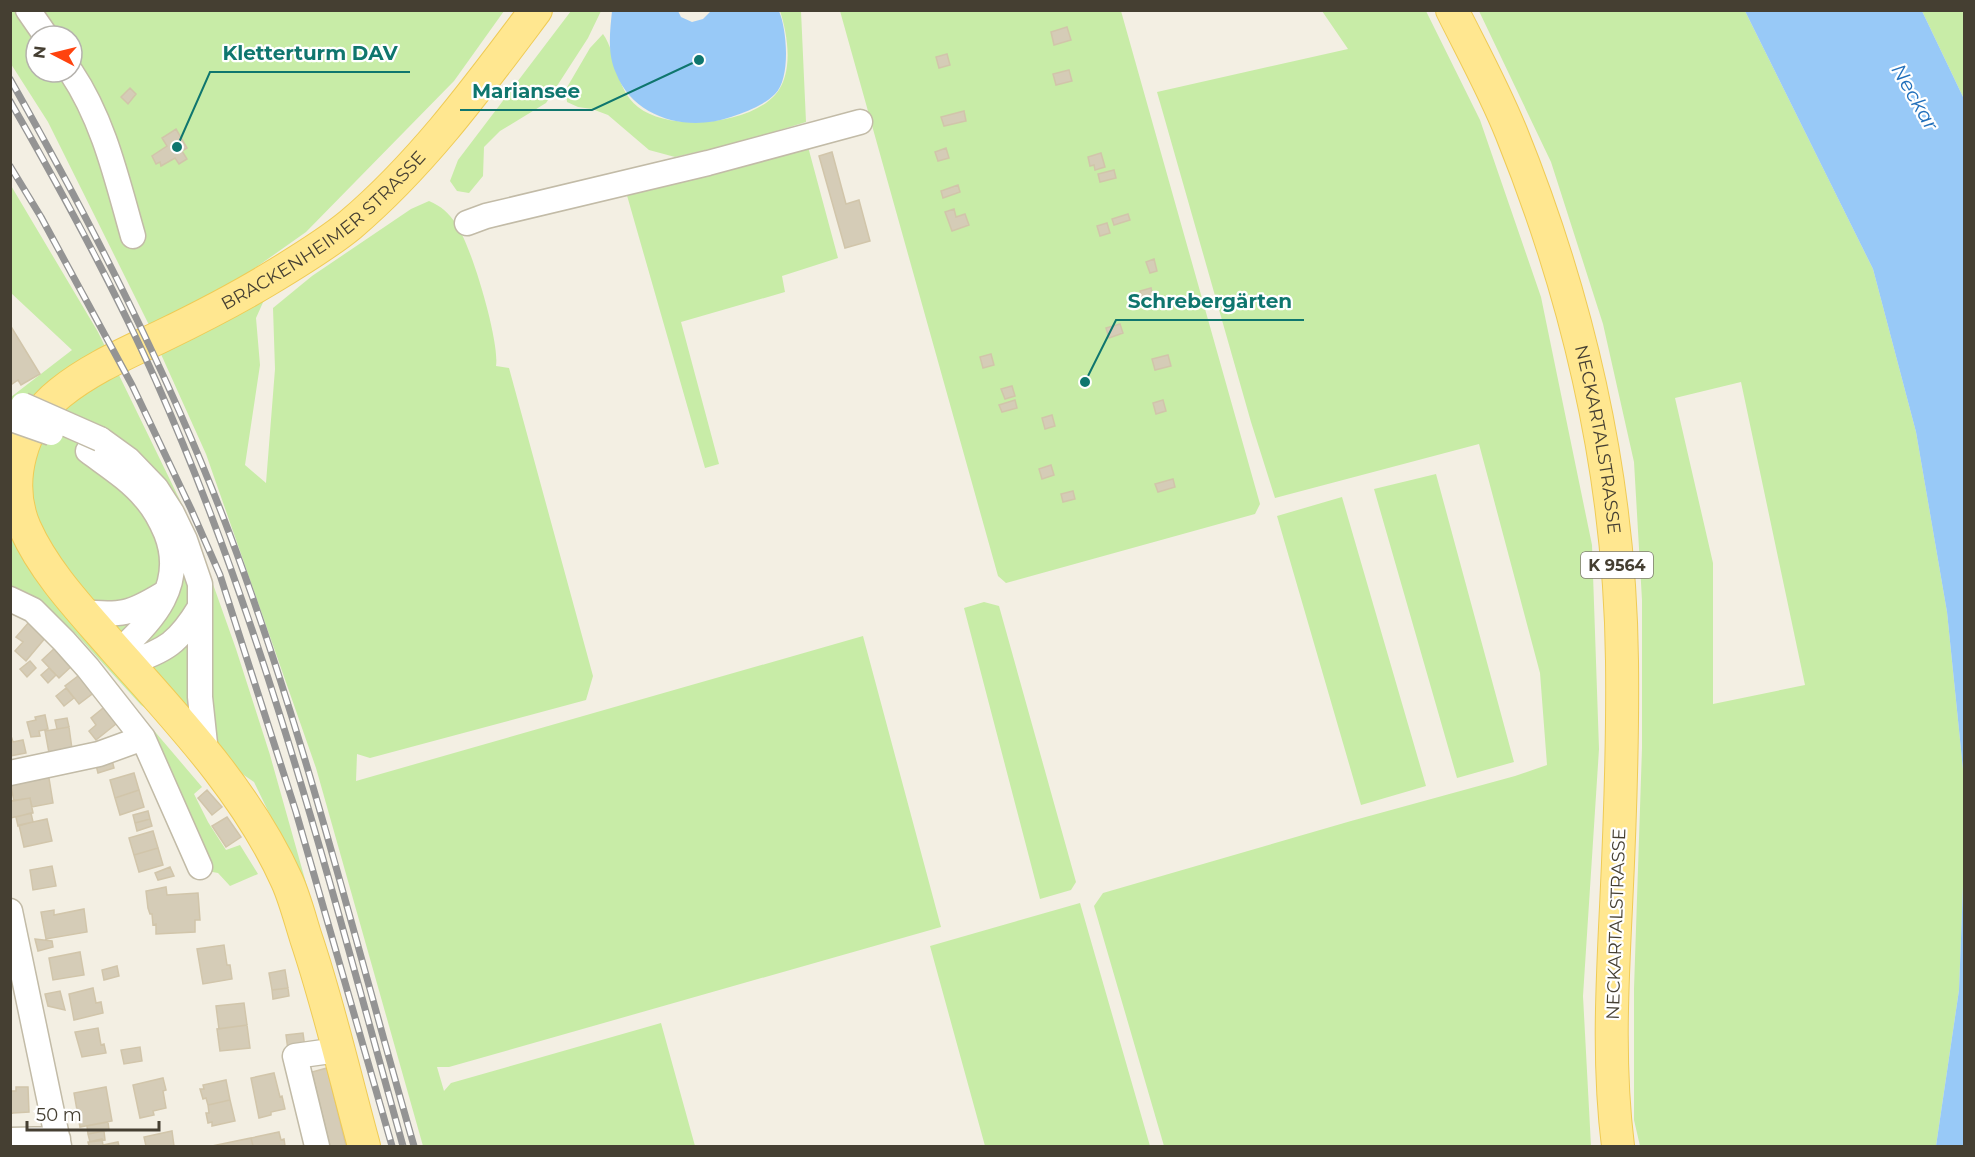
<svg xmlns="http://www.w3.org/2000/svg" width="1975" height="1157" viewBox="0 0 1975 1157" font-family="Montserrat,sans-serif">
  <rect width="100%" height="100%" fill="#f3efe3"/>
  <path fill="#c8eca7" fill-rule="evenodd" d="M10 11H504L454 81 306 232 248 273 150 327 48 122 11 64ZM36 36H72V72H36Z
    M571 11H601L588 38 546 103 500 131 484 147 483 176 469 193 457 191 450 181 458 160Z
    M780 11H801L806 122 741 142 675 157 649 150 608 115 592 109 578 107 567 102 566 89 590 48 603 34C618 55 614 88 638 107 670 132 748 125 775 95 794 74 788 35 780 11Z
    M840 11H1121L1260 504 1255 514 1006 583 998 576Z
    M1322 11H1426L1480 120 1541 297 1592 545 1599 749 1583 996 1591 1146H1164L1094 906 1103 893 1351 821 1515 776 1547 765 1540 673 1479 444 1275 498 1251 422 1157 92 1348 49Z
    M1479 11H1745L1873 269 1916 432 1947 612 1964 779V860L1959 990 1936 1146H1640L1634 1120V989L1642 748V600L1634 462 1603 324 1551 162ZM1741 382 1805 685 1713 704V563L1675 398Z
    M1922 11H1964V99Z
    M807 143 838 258 782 276 785 292 681 322 719 464 705 468 626 192Z
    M10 184 98 332 192 525 236 649 270 755 380 1146H374L304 885 254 782 141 705 77 635 38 599 11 586V397L72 350 11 293Z
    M429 201C441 206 449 213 456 224 471 244 500 342 496 366L509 368 593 676 586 700 370 758 357 754 356 781 863 636 941 927 449 1067H437L444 1091 451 1083 661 1023 695 1146H423L316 768 206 454 160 352 265 298 256 318 260 365 245 465 266 483 275 369 273 308 312 276 411 209Z
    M1436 474 1514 762 1457 778 1374 489Z
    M1342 497 1426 786 1361 805 1277 516Z
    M984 602 999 606 1076 882 1071 890 1040 899 964 608Z
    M99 666 202 787 194 794 208 822 226 850 240 845 258 874 230 886 218 873 207 871Z
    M1080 903 1150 1146H985L930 946Z"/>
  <path fill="#98c9f7" d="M612 11H678L681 17 692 22 703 19 711 11H779C787 30 791 78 775 94 763 106 747 111 731 117 688 132 634 119 616 73 607 53 610 32 612 11Z
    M1745 11H1922L1964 99V779L1947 612 1916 432 1873 269Z
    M1964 860V1146H1936L1959 990Z"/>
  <path fill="#d5ccb7" stroke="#d1c5aa" stroke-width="1.5" d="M1067 27 1071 40 1054 45 1051 32Z
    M947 54 950 65 939 68 936 57Z
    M1069 70 1072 81 1056 85 1053 74Z
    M130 88 136 94 128 104 121 97Z
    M964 111 966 121 944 126 941 117Z
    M176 129 187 148 182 151 187 159 179 164 175 158 161 166 160 162 156 164 152 156 167 146 162 138Z
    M946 148 949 158 938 161 935 152Z
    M832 152 846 204 859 200 870 241 845 248 819 156Z
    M1101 153 1105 167 1095 170 1094 165 1090 166 1088 157Z
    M1114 170 1116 178 1100 182 1098 174Z
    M958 185 960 192 943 198 941 191Z
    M954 209 956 217 965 214 969 225 952 231 945 212Z
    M1128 214 1130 220 1114 225 1112 219Z
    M1107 223 1110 233 1100 236 1097 226Z
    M1154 259 1157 271 1150 273 1146 262Z
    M1151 288 1153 297 1142 299 1140 291Z
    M1120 324 1123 333 1109 338 1106 328Z
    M10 325 40 374 21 385 18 380 12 384 10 382Z
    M991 354 994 365 983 368 980 357Z
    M1168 355 1171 366 1155 370 1152 359Z
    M1012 386 1015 396 1005 399 1001 389Z
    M1015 400 1017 408 1002 412 999 405Z
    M1163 400 1166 411 1156 414 1153 403Z
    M1052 415 1055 426 1045 429 1042 418Z
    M1051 465 1054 475 1042 479 1039 469Z
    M1173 479 1175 487 1158 492 1155 484Z
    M1073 491 1075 499 1063 502 1061 494Z
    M29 622 46 637 26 661 15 651 23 642 16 637Z
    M58 645 75 663 59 678 42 660Z
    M30 661 36 668 27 677 20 669Z
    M49 668 56 675 48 683 41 675Z
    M82 673 96 691 79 704 65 686Z
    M66 688 74 698 64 706 56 696Z
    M108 704 121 720 96 740 89 731 96 725 91 718Z
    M45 715 48 729 39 731 40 736 31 737 27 722 36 720 35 717Z
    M67 718 69 727 57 729 55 720Z
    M69 727 72 749 49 753 45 731Z
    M10 733 13 742 23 740 26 753 10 756Z
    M112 760 114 768 98 773 96 765Z
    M48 772 53 803 32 807 30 798 14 801 10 782Z
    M134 773 139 790 115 798 110 780Z
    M139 790 144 807 120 815 115 798Z
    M207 790 222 807 212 815 198 798Z
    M30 798 33 813 10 818V801Z
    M148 811 150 819 135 823 133 815Z
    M31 813 33 822 18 826 16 817Z
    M227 817 241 837 226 847 212 826Z
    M47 819 52 841 24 847 19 825Z
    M150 819 152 826 137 831 135 823Z
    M153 831 158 848 134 855 129 838Z
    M158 848 163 865 139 872 134 855Z
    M52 866 56 886 33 890 30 870Z
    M170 867 174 876 158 880 155 873Z
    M166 887 167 895 198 893 200 920H195V932L156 934V924L153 925 152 914H150L148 908 146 891Z
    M84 909 87 932 46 939 41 912 54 910V915Z
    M35 939 52 941 53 947 38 951Z
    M224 945 227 965H230L232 979 203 984 197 949Z
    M80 952 84 975 53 980 49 958Z
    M117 966 119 976 104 980 102 970Z
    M285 970 288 988 272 990 269 973Z
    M93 988 96 1003 101 1002 103 1013 74 1020 69 994Z
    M288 988 289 996 273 999 272 990Z
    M60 991 65 1010 48 1006 45 994Z
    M244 1003 247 1025 219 1029 216 1006Z
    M247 1025 250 1048 220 1051 217 1029Z
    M98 1028 101 1045 104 1044 106 1053 82 1057 75 1032Z
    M303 1033 305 1048 288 1050 286 1035Z
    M140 1047 142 1061 124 1064 121 1050Z
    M327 1068 346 1146H330L312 1072Z
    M274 1073 280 1097 282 1096 285 1109 271 1112V1115L259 1118 251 1078Z
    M163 1078 166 1090 163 1091 166 1108 153 1111 154 1115 140 1118 133 1085Z
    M226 1080 230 1100 208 1105 206 1098 203 1099 200 1089H204L203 1085Z
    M16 1087H28L29 1112 13 1113 10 1114V1091H16Z
    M106 1087 112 1121 80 1127 74 1093Z
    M230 1100 235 1121 212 1126V1122L208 1123 206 1113H209L208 1105Z
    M108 1122 109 1130 88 1134 87 1126Z
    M104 1131 105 1140 90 1142 88 1134Z
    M172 1131 174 1146H146L144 1137Z
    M279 1132 281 1140 284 1139 285 1146H253L251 1138Z
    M251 1138 253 1146H212Z
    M102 1139 103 1145 118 1142 119 1146H89L88 1142Z"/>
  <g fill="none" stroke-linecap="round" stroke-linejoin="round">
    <defs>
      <path id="minor" d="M28 10 46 36
        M71 72C104 121 117 180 133 236
        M467 223 486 216 708 163 860 122
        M100 439 129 460 156 488 172 513 185 540 200 584V697L206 753
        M88 451C108 466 129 479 145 498 154 508 161 521 166 533 186 584 154 620 118 652
        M10 599 33 610 64 641 88 668 143 738 200 867
        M82 612C121 616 130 614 163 594
        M128 663C166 651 179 642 200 607
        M10 773 99 754 143 738
        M10 911 59 1146
        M10 1140 58 1139
        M317 1146 295 1056 338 1050"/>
      <g id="major">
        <path id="s1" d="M1452 10C1472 50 1494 90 1511 132 1579 300 1620 479 1622 661 1623 743 1620 825 1616 907 1612 987 1608 1067 1618 1146"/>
        <path id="s2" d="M364 1146C345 1077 329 1006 306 938 300 919 295 899 287 881 247 792 178 720 114 648 82 611 45 573 25 528 5 482 21 424 60 393 91 368 127 353 164 335 199 318 236 299 269 279 294 264 328 243 350 225 423 163 479 86 536 10"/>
      </g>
    </defs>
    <use href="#minor" stroke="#c2bba7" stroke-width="27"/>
    <use href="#major" stroke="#efcb55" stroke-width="34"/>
    <use href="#minor" stroke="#fff" stroke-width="24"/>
    <use href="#major" stroke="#ffe790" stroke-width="32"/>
    <defs>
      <path id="rail" d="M10 79C93 226 170 376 230 535 305 734 355 942 414 1146
        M10 101C62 192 113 285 156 381 265 626 331 888 403 1146
        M10 166 41 217 132 385 191 509 220 575 296 812 392 1146"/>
    </defs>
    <use href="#rail" stroke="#949494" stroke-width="7"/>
    <use href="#rail" stroke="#fff" stroke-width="4.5" stroke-dasharray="14" stroke-linecap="butt"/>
    <defs>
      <path id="minor-bridge" d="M23 405 100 439
        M14 420 51 433"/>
    </defs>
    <use href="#minor-bridge" stroke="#c2bba7" stroke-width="27" stroke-linecap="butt"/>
    <use href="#minor-bridge" stroke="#fff" stroke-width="24"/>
  </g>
  <g text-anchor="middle" stroke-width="4.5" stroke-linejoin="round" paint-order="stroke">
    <rect fill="#fff" stroke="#7d7970" stroke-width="1.5" x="1581" y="552" width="72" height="26" rx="4.5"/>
    <g font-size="16" font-weight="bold" fill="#453f32">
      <text x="1617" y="571">K 9564</text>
    </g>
    <g font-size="18" fill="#453f32" stroke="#fff">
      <text dy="6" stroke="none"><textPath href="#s2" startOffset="1178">BRACKENHEIMER STRASSE</textPath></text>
      <text dy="6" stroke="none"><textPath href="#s1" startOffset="456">NECKARTALSTRASSE</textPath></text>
      <text transform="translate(1616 924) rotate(-88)" y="6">NECKARTALSTRASSE</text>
    </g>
    <g font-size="20" font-style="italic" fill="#2270bb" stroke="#fff">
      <text transform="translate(1915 97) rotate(60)" y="7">Neckar</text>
    </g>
  </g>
  <path fill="none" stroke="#0f766e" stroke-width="2" d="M177 147L210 72H410M699 60L592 110H460M1085 382L1116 320H1304"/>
  <g fill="#0f766e" stroke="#fff" stroke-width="2">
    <circle cx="177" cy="147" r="6"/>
    <circle cx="699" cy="60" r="6"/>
    <circle cx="1085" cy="382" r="6"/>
  </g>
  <g font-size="20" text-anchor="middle" font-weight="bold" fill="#0f766e" stroke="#fff" stroke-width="4.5" stroke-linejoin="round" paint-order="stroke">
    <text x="310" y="60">Kletterturm DAV</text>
    <text x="526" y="98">Mariansee</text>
    <text x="1210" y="308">Schrebergärten</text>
  </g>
  <rect width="1975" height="1157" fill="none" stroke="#453f32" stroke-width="24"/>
  <g transform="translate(54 54) rotate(277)"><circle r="28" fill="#ffffff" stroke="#b5b2ad" stroke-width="1.5"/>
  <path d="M0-4.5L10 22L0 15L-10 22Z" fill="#ff430e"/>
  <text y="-9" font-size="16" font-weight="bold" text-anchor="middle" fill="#453f32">N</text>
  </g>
  <path d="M27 1121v9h132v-9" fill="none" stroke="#453f32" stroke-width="3"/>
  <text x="36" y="1121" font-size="18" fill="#453f32" stroke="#ffffff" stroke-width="4.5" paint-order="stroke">50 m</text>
</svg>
